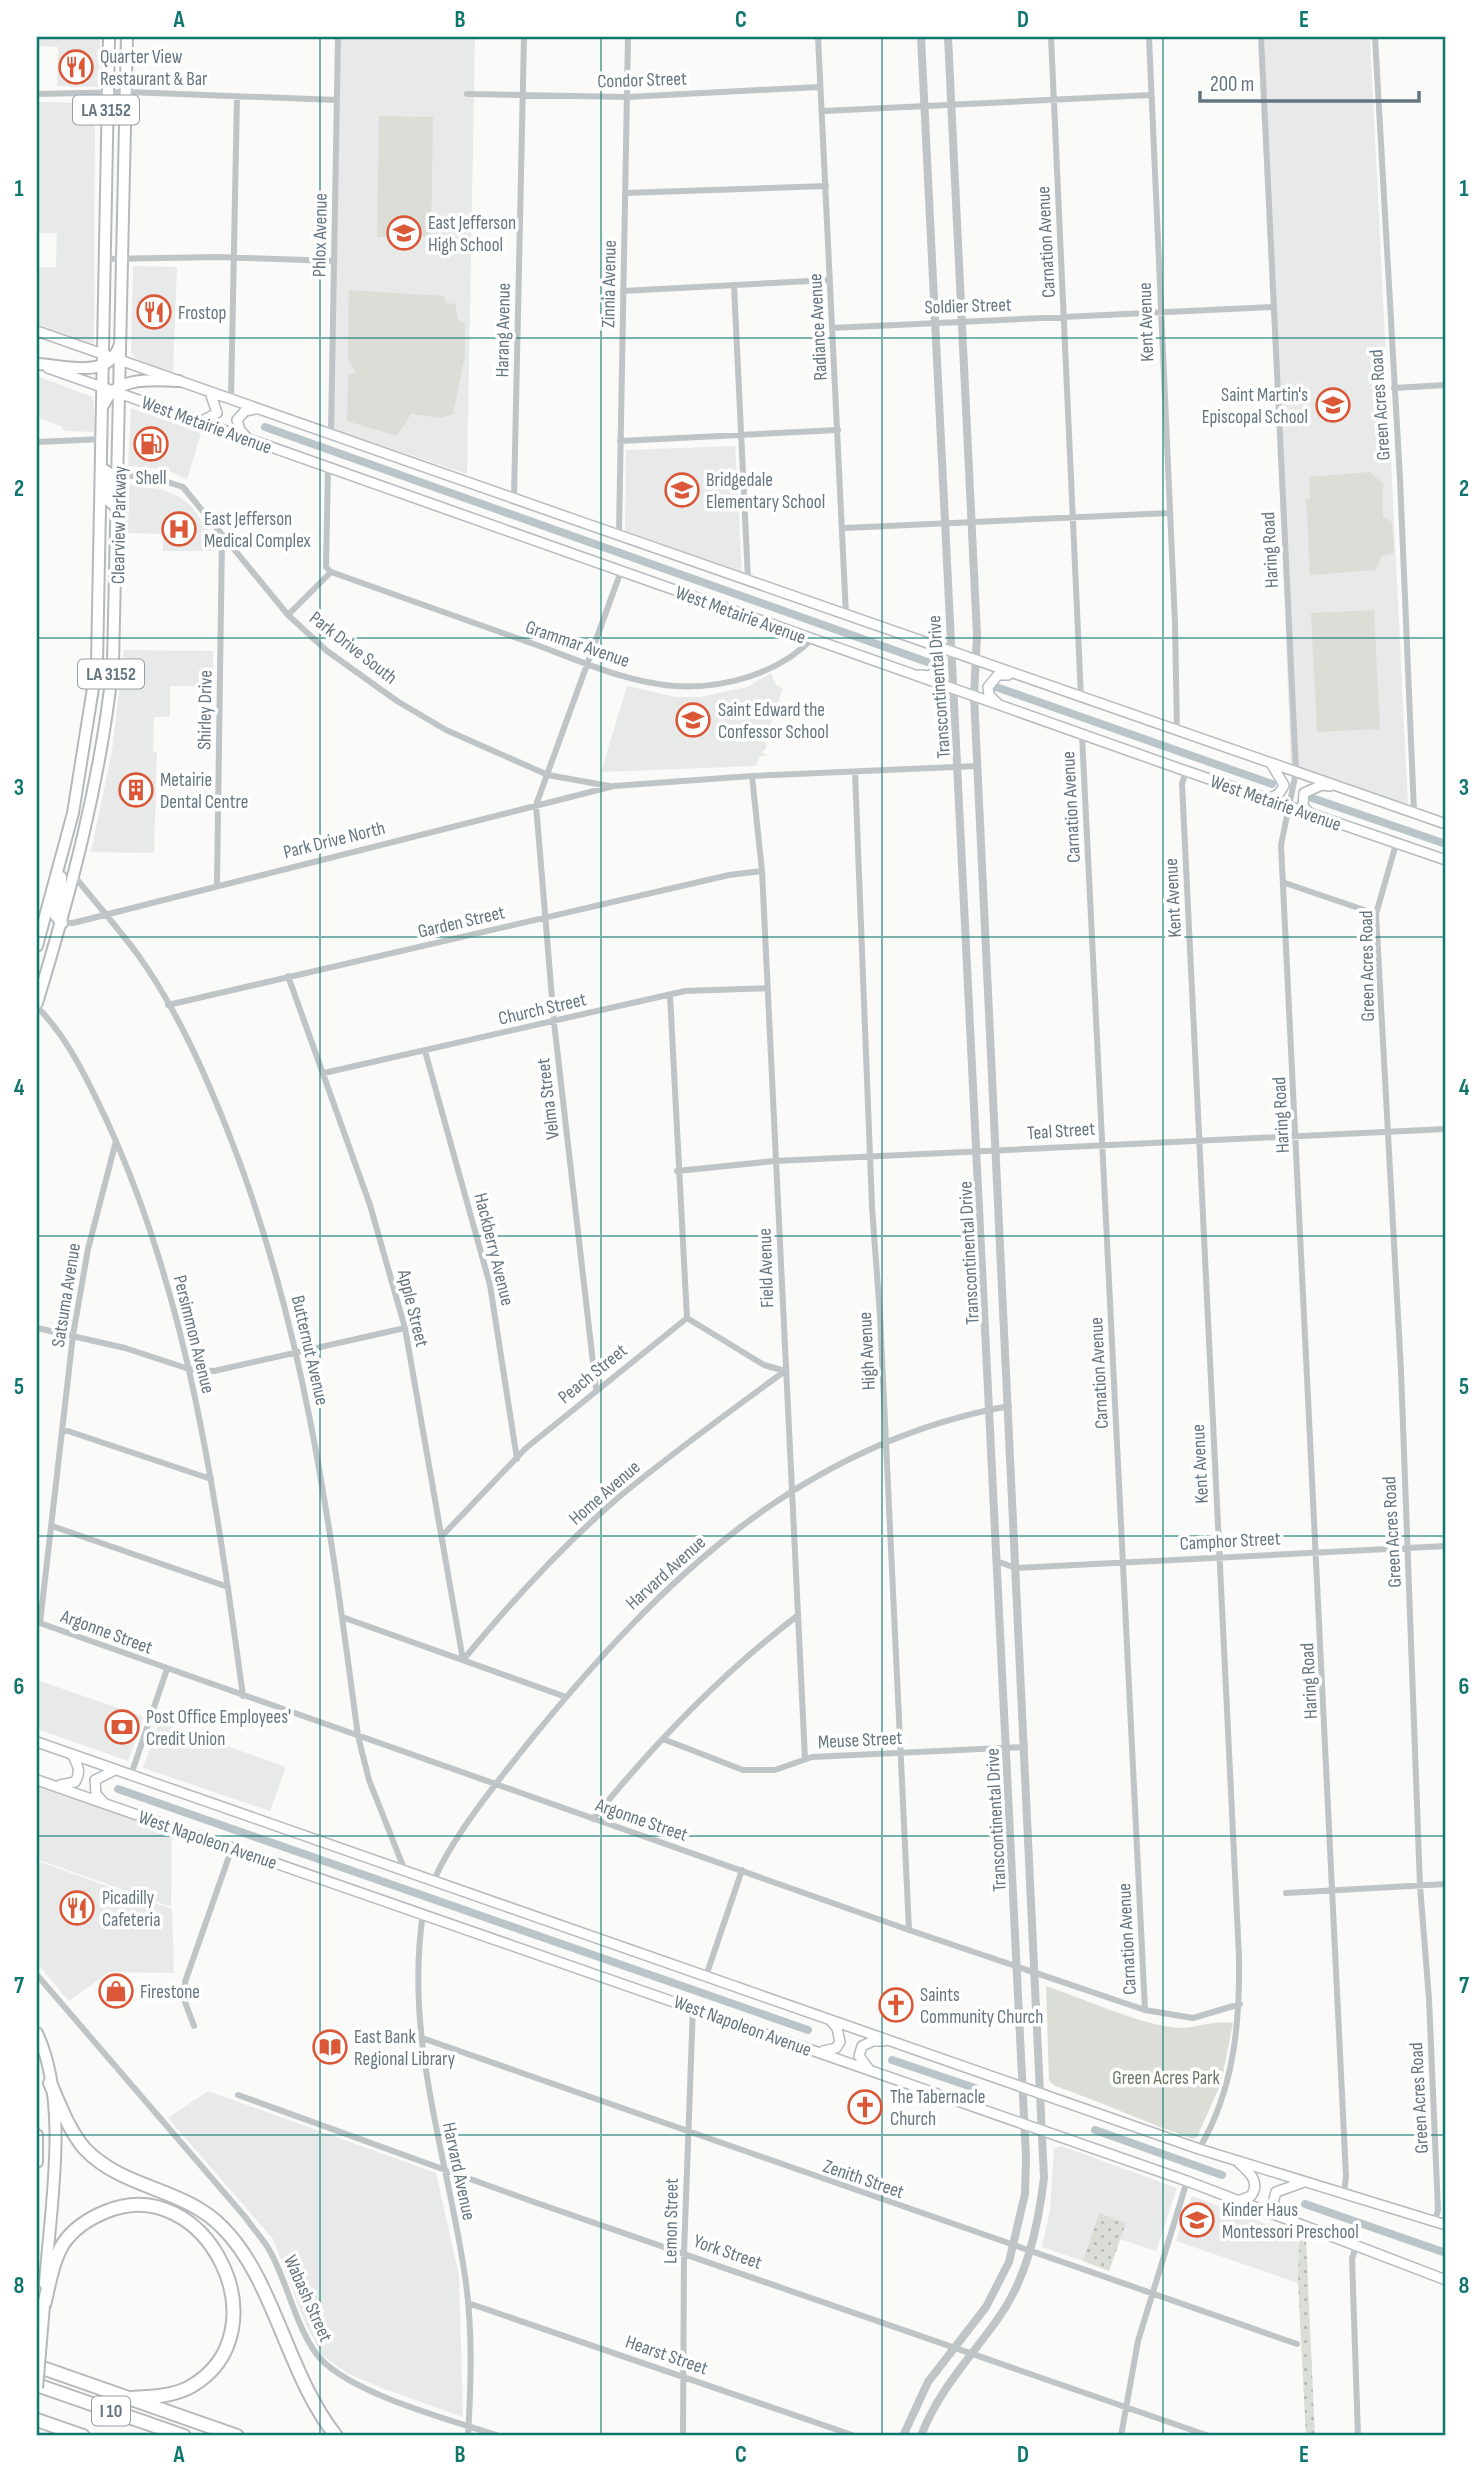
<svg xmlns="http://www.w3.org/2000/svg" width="1483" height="2473" viewBox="0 0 1483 2473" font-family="'Sofia Sans Condensed',sans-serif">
  <defs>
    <pattern id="grass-dots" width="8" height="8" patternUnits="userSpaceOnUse" patternTransform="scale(1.75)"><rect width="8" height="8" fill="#daded7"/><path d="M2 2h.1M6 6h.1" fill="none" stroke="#b5b9b4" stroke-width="1.8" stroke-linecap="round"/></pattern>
  </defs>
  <rect width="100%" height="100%" fill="#fafaf8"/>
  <path fill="#e8e9e9" d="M37 37H100L99 87 57 86 58 47 37 46Z
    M341 37H475L467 474 333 429Z
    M1264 37H1370L1408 804 1291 773Z
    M37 102 95 103 94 344 37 324V267H56L57 233H37Z
    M133 266 177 267 173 374 135 358 131 351Z
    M37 376 93 397 95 432 64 431 61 426 37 417Z
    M131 408 201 433 187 480 168 470 128 466Z
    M735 446 742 572 625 531 626 450Z
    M127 485 161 489 181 498 191 506 215 540 214 551H163V534L126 533Z
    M124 650 213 651V686H170V717H154L153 751 157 752 154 853 91 852 112 751Z
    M771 673 776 685 783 689 764 741 767 747 761 753 768 755 760 756 756 766 601 772 627 686 676 697H700L747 687Z
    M37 1680 144 1717 128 1761 37 1729Z
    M159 1722 286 1767 270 1811 143 1768Z
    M37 1787 172 1832 171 1907 37 1859Z
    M37 1861 172 1909 174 1973 109 1972 69 2001 37 1963Z
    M208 2091 436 2173 459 2276 463 2417 382 2388 347 2373 323 2356 306 2325 273 2239 168 2118Z
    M1061 2146 1177 2188 1156 2251 1120 2239 1125 2223 1099 2214 1083 2261 1042 2247 1050 2210 1054 2149Z
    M1192 2196 1299 2236 1298 2283 1176 2241Z"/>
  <path fill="url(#grass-dots)" d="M1099 2213 1126 2223 1109 2271 1083 2261Z
    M1299 2236 1306 2239 1315 2436H1306L1298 2283Z"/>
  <path fill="#daded7" d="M379 116 433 117 431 237H377Z
    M349 290 444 296 446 303 455 304 458 320 465 323V355L453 414 441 418 411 414 397 436 347 421 348 375 356 372 348 360Z
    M1370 472 1383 484V517L1392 522 1394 553 1382 556 1375 570 1310 575 1306 499H1310L1309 477Z
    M1374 610 1380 729 1317 732 1311 613Z
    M1046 1986C1081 1998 1135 2022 1170 2027 1193 2031 1211 2019 1233 2023L1221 2083 1197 2137 1193 2139C1146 2123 1102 2102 1055 2086L1049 2081Z"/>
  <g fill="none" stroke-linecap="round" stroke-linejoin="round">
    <path stroke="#bac5c9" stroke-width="8" d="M265 427 933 664
      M996 687 1272 784
      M1312 798 1446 844
      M118 1789 808 2030
      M892 2060 975 2088
      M1095 2130 1222 2175
      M1305 2204 1446 2253"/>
    <defs>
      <path id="secondary" d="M37 331C506 497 977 659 1446 824
        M48 368 1186 771 1446 860
        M200 422 217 413 210 392
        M248 439 240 430 237 420 245 411 255 409
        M920 675 929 676 941 669 940 654 934 648
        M997 703 989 695 988 687 998 675H1008
        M1265 797C1276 798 1280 794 1284 785L1272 765
        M1310 813 1303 807 1304 793 1322 785 1330 786
        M37 1742 1199 2149 1446 2225
        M37 1780 1187 2181 1446 2280
        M60 1785 75 1782C82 1771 77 1764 72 1754
        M103 1802 96 1794 95 1780 115 1770
        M823 2051 836 2048 840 2042 837 2028 831 2021
        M868 2068 859 2056 862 2046 873 2041H884
        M1238 2201 1251 2196C1261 2182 1249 2172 1239 2163
        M1281 2214 1273 2203 1276 2192 1304 2182"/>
      <path id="trunk" d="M37 364C65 365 109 381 120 344
        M104 404C116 376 152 380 179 381
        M101 468 109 473V501L118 508
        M61 877V892L55 915 62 923
        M37 946 73 813 97 663 109 37
        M37 1003C71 891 101 780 113 663L127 37
        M37 2033C70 2104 50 2208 45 2284
        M37 2135V2162"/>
      <path id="motorway" d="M50 2083C60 2105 69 2131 85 2149 123 2189 184 2188 222 2227 274 2278 287 2375 336 2436
        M44 2305C49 2286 52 2262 63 2244 73 2229 88 2219 105 2212 205 2169 287 2332 190 2387 171 2397 149 2397 128 2398
        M37 2366 237 2436
        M37 2385 184 2436
        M37 2420 83 2436"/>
    </defs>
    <use href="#secondary" stroke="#b4babe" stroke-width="12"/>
    <use href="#trunk" stroke="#b5b9bc" stroke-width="14"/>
    <use href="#motorway" stroke="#b5b9bc" stroke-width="16"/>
    <path stroke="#bfc4c7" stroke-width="6" d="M818 37 846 615
      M1051 37 1081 698
      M1149 37 1175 623 1177 731
      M1261 37 1296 772 1281 845 1346 2176 1344 2193
      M1375 37 1400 479 1414 812
      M37 94 128 92 337 100
      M467 94 627 97 819 87
      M824 111 1151 95
      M625 193 826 186
      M105 259 217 257 334 261
      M734 285 748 579
      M623 291 829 280
      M832 328 1273 307
      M1394 388 1446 385
      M231 399 237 97
      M331 433 338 37
      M620 441 838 430
      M37 442 102 439
      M328 468 326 567 331 572
      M119 475 152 477 183 487 288 615 327 651 397 701 446 730 548 775 609 786
      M514 497 524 37
      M844 528 1170 513
      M619 532 628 37
      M331 572C402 597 472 622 542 647 585 663 629 683 675 686 723 689 778 674 812 639
      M288 615 331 572
      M1082 735 1145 2010
      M1186 771 1182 784 1239 1957C1240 2024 1234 2090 1199 2149
      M855 772 872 1207 880 1316 909 1930
      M752 776 762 871 805 1759
      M1396 844 1376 914 1401 1371 1420 1886 1429 1999 1438 2210 1435 2221
      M75 877C96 903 118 928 138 955 176 1008 203 1069 227 1129 306 1328 330 1526 358 1736L369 1780 405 1871
      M1285 883 1376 914
      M217 884 222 536
      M62 923H73L614 786 752 776 977 766
      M288 976 370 1205 405 1328 463 1660
      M670 995 687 1318
      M168 1005 729 875 762 871
      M37 1007C67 1036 88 1081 106 1119 190 1300 216 1500 243 1696
      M425 1051 490 1285 517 1459
      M324 1073 685 991 768 988
      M677 1171 775 1161 1446 1129
      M687 1318 764 1365 785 1371
      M37 1328 125 1348 189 1369 214 1371 405 1328
      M596 1389 554 1022 536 805 621 571
      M62 1429 211 1479
      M52 1526 228 1587
      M442 1536 526 1448 687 1318
      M999 1562 1016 1568 1446 1546
      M342 1617 566 1697
      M37 1622 909 1930 1145 2010 1193 2018 1240 2004
      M40 1623 73 1335 88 1249 116 1141
      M463 1660C511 1602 562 1546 619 1497 672 1453 729 1412 785 1371
      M663 1739 743 1770H775L812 1757 1025 1747
      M131 1775 167 1669
      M593 1819C653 1745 721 1674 797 1616
      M434 1881C450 1839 504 1773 533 1737 662 1579 801 1444 1009 1406
      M1286 1893 1446 1884
      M423 1913C404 2039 447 2154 465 2276 473 2329 471 2384 468 2436
      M37 1975 246 2218C254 2230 265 2241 271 2253 288 2285 295 2323 315 2352 342 2392 452 2420 499 2436
      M706 1976 742 1870
      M194 2026 185 2002V1982L232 1848
      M422 2038 1297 2344
      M238 2095 534 2202 1209 2436
      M1356 2246 1352 2259 1358 2436
      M468 2303 855 2436
      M683 2436 684 2253 693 2006
      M1121 2436 1138 2341 1187 2181"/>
    <path stroke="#bfc4c7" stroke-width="8" d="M903 2436 928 2382 986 2307 1009 2262 1025 2194 1026 2157 921 37
      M921 2436C938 2391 970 2358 997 2320 1027 2279 1038 2227 1044 2178L974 696 977 635 948 37"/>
    <use href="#secondary" stroke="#fff" stroke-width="9"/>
    <use href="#trunk" stroke="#fff" stroke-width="10"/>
    <use href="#motorway" stroke="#fff" stroke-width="12"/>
    <defs>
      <path id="trunk-bridge" d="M37 2388 44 2305"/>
    </defs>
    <use href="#trunk-bridge" stroke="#b5b9bc" stroke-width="14" stroke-linecap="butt"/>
    <use href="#trunk-bridge" stroke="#fff" stroke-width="10"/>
  </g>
  <path fill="none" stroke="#0f766e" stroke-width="2" stroke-opacity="0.55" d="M320 37V2436M601 37V2436M882 37V2436M1163 37V2436M37 338H1446M37 638H1446M37 937H1446M37 1236H1446M37 1536H1446M37 1836H1446M37 2135H1446"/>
  <defs>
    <symbol id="restaurant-ring" viewBox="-11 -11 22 22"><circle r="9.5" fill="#fff" stroke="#da5837" stroke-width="1.5"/><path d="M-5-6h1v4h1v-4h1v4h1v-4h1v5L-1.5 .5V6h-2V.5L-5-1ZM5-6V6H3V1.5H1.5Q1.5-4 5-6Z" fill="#da5837"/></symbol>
    <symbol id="school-ring" viewBox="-11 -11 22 22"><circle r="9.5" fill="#fff" stroke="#da5837" stroke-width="1.5"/><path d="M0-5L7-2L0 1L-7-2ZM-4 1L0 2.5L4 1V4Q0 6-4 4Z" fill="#da5837"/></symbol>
    <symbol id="fuel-ring" viewBox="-11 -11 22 22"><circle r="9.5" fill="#fff" stroke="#da5837" stroke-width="1.5"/><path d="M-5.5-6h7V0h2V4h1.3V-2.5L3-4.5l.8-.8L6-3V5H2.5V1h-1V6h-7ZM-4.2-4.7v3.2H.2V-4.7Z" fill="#da5837"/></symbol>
    <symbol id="hospital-ring" viewBox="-11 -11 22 22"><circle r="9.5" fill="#fff" stroke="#da5837" stroke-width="1.5"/><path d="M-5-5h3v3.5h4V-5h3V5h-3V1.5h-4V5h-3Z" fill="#da5837"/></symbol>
    <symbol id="building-ring" viewBox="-11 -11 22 22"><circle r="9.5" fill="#fff" stroke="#da5837" stroke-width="1.5"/><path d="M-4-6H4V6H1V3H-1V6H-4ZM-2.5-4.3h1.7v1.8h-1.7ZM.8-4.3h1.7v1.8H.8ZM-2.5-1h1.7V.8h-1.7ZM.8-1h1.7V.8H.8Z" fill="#da5837"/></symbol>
    <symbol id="bank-ring" viewBox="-11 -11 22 22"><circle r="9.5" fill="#fff" stroke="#da5837" stroke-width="1.5"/><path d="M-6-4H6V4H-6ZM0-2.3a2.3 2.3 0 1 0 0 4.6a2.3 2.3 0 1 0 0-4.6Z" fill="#da5837"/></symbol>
    <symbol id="shop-ring" viewBox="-11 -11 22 22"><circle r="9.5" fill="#fff" stroke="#da5837" stroke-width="1.5"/><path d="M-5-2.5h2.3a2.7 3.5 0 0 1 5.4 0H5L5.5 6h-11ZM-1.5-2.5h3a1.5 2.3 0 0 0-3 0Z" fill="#da5837"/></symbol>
    <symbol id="church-ring" viewBox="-11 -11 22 22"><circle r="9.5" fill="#fff" stroke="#da5837" stroke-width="1.5"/><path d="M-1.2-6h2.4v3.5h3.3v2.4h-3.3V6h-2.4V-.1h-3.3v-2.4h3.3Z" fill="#da5837"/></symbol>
    <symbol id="library-ring" viewBox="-11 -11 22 22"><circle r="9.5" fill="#fff" stroke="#da5837" stroke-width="1.5"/><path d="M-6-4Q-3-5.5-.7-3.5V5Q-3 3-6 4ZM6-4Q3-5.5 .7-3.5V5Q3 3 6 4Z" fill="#da5837"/></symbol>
  </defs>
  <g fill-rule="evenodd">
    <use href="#restaurant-ring" x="57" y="48" width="38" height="38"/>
    <use href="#school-ring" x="385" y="214" width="38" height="38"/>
    <use href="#restaurant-ring" x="135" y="293" width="38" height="38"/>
    <use href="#school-ring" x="1314" y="386" width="38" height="38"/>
    <use href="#fuel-ring" x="132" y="425" width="38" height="38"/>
    <use href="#school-ring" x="663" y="471" width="38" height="38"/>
    <use href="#hospital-ring" x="160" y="510" width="38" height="38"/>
    <use href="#school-ring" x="674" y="701" width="38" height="38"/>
    <use href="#building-ring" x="117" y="771" width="38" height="38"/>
    <use href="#bank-ring" x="103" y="1708" width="38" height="38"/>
    <use href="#restaurant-ring" x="58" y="1889" width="38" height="38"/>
    <use href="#shop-ring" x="97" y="1972" width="38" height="38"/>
    <use href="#church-ring" x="877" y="1986" width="38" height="38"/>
    <use href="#library-ring" x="311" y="2028" width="38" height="38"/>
    <use href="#church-ring" x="846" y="2088" width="38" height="38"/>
    <use href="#school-ring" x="1178" y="2201" width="38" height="38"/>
  </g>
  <g text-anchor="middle" stroke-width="7" stroke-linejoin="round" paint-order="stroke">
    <g fill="#fff" stroke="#949fa7" stroke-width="2">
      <rect x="73" y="95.5" width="66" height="29" rx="5"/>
      <rect x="78" y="659.5" width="66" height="29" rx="5"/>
      <rect x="92" y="2396.5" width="38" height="29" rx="5"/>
    </g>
    <g font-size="18" font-weight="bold" fill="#667681">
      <text x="106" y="116">LA 3152</text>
      <text x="111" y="680">LA 3152</text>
      <text x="111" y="2417">I 10</text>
    </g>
    <g font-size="19" fill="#667681" stroke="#fff" text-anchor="start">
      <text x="100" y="63">Quarter View<tspan x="100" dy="22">Restaurant &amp; Bar</tspan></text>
      <text x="428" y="229">East Jefferson<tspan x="428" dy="22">High School</tspan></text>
      <text x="178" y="319">Frostop</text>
      <text x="1308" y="401" text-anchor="end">Saint Martin's<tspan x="1308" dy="22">Episcopal School</tspan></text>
      <text x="151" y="484" text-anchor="middle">Shell</text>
      <text x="706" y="486">Bridgedale<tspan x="706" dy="22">Elementary School</tspan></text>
      <text x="204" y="525">East Jefferson<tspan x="204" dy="22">Medical Complex</tspan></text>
      <text x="718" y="716">Saint Edward the<tspan x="718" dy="22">Confessor School</tspan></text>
      <text x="160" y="786">Metairie<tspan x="160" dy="22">Dental Centre</tspan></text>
      <text x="146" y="1723">Post Office Employees'<tspan x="146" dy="22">Credit Union</tspan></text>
      <text x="102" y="1904">Picadilly<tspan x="102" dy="22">Cafeteria</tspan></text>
      <text x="140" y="1998">Firestone</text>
      <text x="920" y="2001">Saints<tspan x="920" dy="22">Community Church</tspan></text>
      <text x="354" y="2043">East Bank<tspan x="354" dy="22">Regional Library</tspan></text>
      <text x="890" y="2103">The Tabernacle<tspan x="890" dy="22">Church</tspan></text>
      <text x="1222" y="2216">Kinder Haus<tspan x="1222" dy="22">Montessori Preschool</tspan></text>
    </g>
    <g font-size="19" fill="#667681" stroke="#fff">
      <text transform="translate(642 79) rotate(-2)" y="7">Condor Street</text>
      <text transform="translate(319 235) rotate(-89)" y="7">Phlox Avenue</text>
      <text transform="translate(1045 242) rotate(-93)" y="7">Carnation Avenue</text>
      <text transform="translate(608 284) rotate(-89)" y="7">Zinnia Avenue</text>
      <text transform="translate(968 305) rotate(-2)" y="7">Soldier Street</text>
      <text transform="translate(1145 322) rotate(-92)" y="7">Kent Avenue</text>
      <text transform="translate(817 327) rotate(-93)" y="7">Radiance Avenue</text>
      <text transform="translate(502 330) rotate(-89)" y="7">Harang Avenue</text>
      <text transform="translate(1379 405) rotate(-94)" y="7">Green Acres Road</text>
      <text transform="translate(207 424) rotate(20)" y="7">West Metairie Avenue</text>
      <text transform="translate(118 525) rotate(-89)" y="7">Clearview Parkway</text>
      <text transform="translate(1269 550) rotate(-93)" y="7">Haring Road</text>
      <text transform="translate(741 614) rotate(20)" y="7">West Metairie Avenue</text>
      <text transform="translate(578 643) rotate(19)" y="7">Grammar Avenue</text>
      <text transform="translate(354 647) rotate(38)" y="7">Park Drive South</text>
      <text transform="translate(938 687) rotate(-94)" y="7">Transcontinental Drive</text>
      <text transform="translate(204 710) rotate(-89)" y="7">Shirley Drive</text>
      <text transform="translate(1276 802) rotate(19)" y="7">West Metairie Avenue</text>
      <text transform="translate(1070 807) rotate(-93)" y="7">Carnation Avenue</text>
      <text transform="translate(334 839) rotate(-14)" y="7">Park Drive North</text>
      <text transform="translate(1172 898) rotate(-93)" y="7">Kent Avenue</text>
      <text transform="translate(461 921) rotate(-13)" y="7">Garden Street</text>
      <text transform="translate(1366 966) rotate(-91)" y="7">Green Acres Road</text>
      <text transform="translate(542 1008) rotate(-13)" y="7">Church Street</text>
      <text transform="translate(547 1099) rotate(-97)" y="7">Velma Street</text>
      <text transform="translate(1280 1115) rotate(-93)" y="7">Haring Road</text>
      <text transform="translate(1061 1130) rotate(-4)" y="7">Teal Street</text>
      <text transform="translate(495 1249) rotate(76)" y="7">Hackberry Avenue</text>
      <text transform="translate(968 1253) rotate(-93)" y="7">Transcontinental Drive</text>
      <text transform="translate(765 1268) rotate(-92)" y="7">Field Avenue</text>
      <text transform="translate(65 1295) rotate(-81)" y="7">Satsuma Avenue</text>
      <text transform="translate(414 1308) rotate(76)" y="7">Apple Street</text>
      <text transform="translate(195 1334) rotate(76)" y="7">Persimmon Avenue</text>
      <text transform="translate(311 1350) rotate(77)" y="7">Butternut Avenue</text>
      <text transform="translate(866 1351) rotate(-93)" y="7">High Avenue</text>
      <text transform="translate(592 1373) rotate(-39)" y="7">Peach Street</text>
      <text transform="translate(1098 1373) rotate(-93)" y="7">Carnation Avenue</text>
      <text transform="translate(1199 1464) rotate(-93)" y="7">Kent Avenue</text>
      <text transform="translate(604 1492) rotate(-41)" y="7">Home Avenue</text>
      <text transform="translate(1391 1532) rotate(-93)" y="7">Green Acres Road</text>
      <text transform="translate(1230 1540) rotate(-3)" y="7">Camphor Street</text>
      <text transform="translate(665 1572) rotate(-42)" y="7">Harvard Avenue</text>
      <text transform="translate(107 1631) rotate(20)" y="7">Argonne Street</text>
      <text transform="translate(1308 1681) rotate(-93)" y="7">Haring Road</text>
      <text transform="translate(860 1739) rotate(-3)" y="7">Meuse Street</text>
      <text transform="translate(642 1819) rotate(19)" y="7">Argonne Street</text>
      <text transform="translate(995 1820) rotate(-93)" y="7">Transcontinental Drive</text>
      <text transform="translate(208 1839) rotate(19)" y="7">West Napoleon Avenue</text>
      <text transform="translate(1126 1939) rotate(-93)" y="7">Carnation Avenue</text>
      <text transform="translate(743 2025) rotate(20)" y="7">West Napoleon Avenue</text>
      <text transform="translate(1418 2098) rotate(-93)" y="7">Green Acres Road</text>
      <text transform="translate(460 2171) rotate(78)" y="7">Harvard Avenue</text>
      <text transform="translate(864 2178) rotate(19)" y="7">Zenith Street</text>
      <text transform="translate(670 2221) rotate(-89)" y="7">Lemon Street</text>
      <text transform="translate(728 2251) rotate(19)" y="7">York Street</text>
      <text transform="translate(309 2298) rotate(66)" y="7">Wabash Street</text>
      <text transform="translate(667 2354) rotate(19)" y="7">Hearst Street</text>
    </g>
    <g font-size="19" fill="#697965" stroke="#fff">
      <text x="1166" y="2084">Green Acres Park</text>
    </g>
  </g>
  <rect width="1483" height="2473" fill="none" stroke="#ffffff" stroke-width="77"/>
  <path d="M1200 91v10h219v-10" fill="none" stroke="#667681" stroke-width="3.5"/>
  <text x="1210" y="91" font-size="21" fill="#667681" stroke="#ffffff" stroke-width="5" paint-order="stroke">200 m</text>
  <rect x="38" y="38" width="1406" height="2396" fill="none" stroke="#0f766e" stroke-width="2.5"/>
  <g font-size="23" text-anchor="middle" font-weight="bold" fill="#0f766e">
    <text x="179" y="27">A</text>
    <text x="460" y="27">B</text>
    <text x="741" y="27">C</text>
    <text x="1023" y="27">D</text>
    <text x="1304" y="27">E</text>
    <text x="19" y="196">1</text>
    <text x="1464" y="196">1</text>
    <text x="19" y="496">2</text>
    <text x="1464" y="496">2</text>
    <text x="19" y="795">3</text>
    <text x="1464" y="795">3</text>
    <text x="19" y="1095">4</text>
    <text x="1464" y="1095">4</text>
    <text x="19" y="1394">5</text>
    <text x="1464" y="1394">5</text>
    <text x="19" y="1694">6</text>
    <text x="1464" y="1694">6</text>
    <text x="19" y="1993">7</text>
    <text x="1464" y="1993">7</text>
    <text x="19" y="2293">8</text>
    <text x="1464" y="2293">8</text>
    <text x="179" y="2462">A</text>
    <text x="460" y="2462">B</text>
    <text x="741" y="2462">C</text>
    <text x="1023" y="2462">D</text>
    <text x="1304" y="2462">E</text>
  </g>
</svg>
